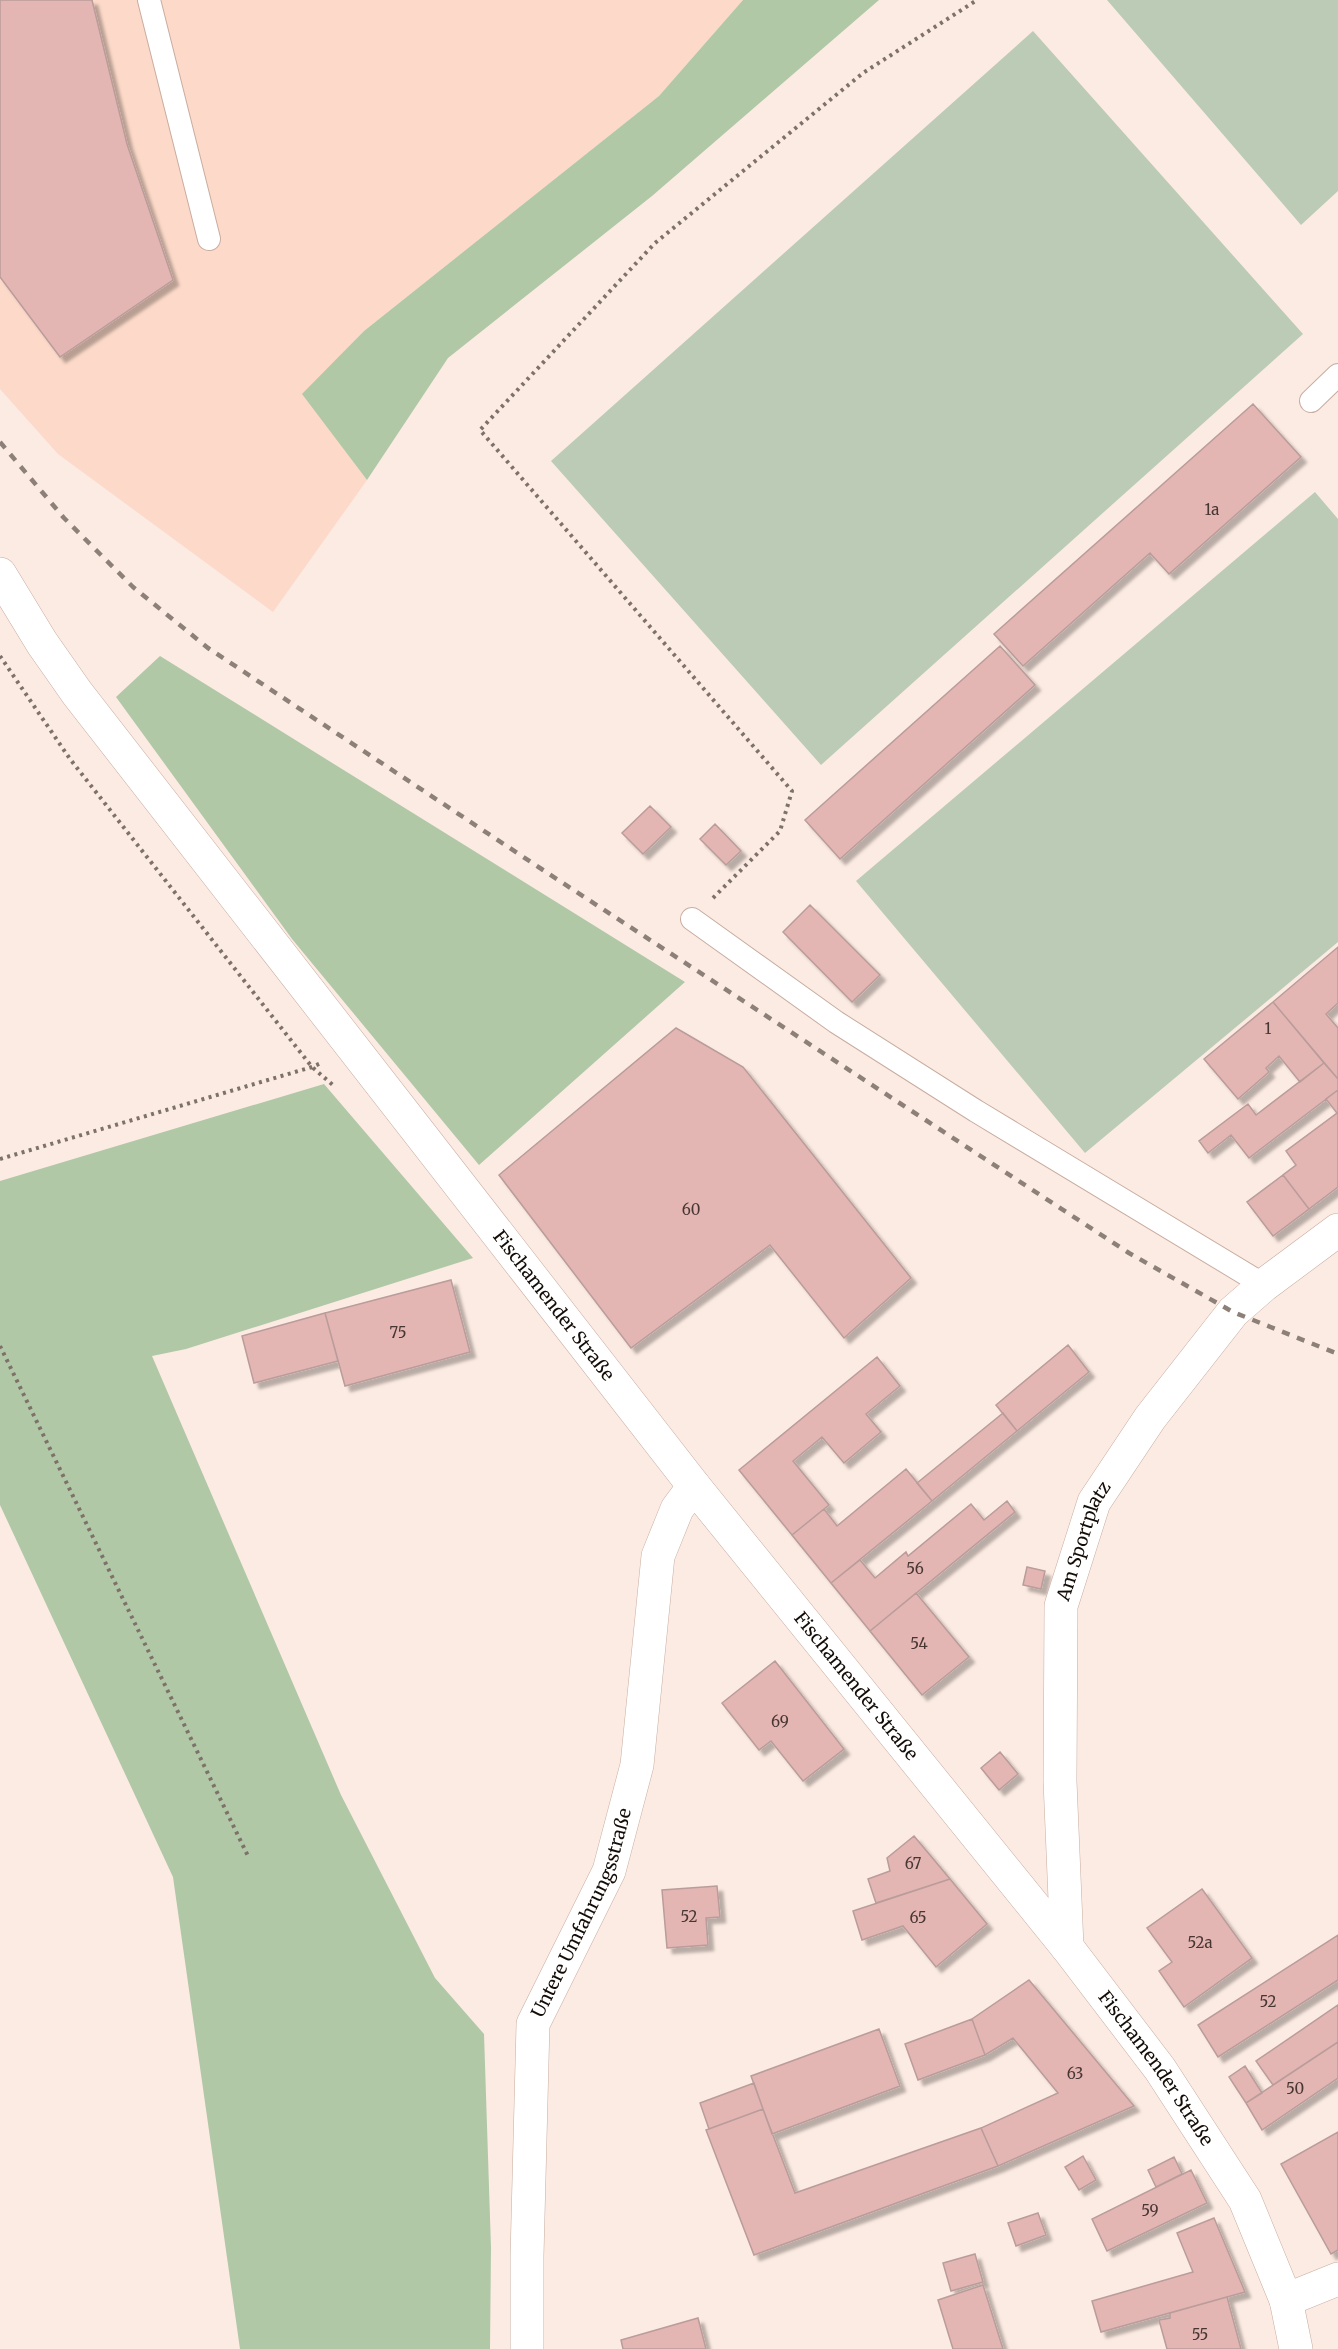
<svg xmlns="http://www.w3.org/2000/svg" width="1338" height="2349" viewBox="0 0 1338 2349" font-family="Merriweather,serif">
  <defs>
    <filter id="shadow"><feDropShadow dx="5.5" dy="5.5" stdDeviation="1.5" flood-color="#0004"/></filter>
  </defs>
  <rect width="100%" height="100%" fill="#fcebe2"/>
  <path fill="#fcd9c8" d="M0 0H743L659 96 364 331 303 394 367 480 273 612 58 454 0 389Z"/>
  <path fill="#bccbb6" d="M1107 0H1338V191L1301 225Z
    M1033 31 1303 334 821 765 551 461Z
    M1315 492 1338 519V942L1085 1153 856 881Z"/>
  <path fill="#b0c8a6" d="M743 0H879L652 196 448 358 367 480 302 394 364 331 659 96Z
    M160 656 685 982 479 1165 292 939 116 697Z
    M324 1084 473 1258 186 1349 152 1356 341 1795 435 1978 484 2034 491 2248 490 2349H240L173 1877 0 1505V1181Z"/>
  <path fill="#e3b6b3" stroke="#ba9c9a" stroke-width="1.5" filter="url(#shadow)" d="M0 0H92L127 144 173 280 60 357 0 277Z
    M1253 404 1301 457 1169 574 1150 553 1023 666 994 634Z
    M1000 646 1035 685 840 859 805 820Z
    M650 806 671 827 643 854 622 833Z
    M715 824 741 851 726 865 700 839Z
    M810 905 880 975 852 1002 783 932Z
    M1338 947V1003L1326 1014 1338 1028V1079L1273 1002Z
    M1273 1002 1324 1063 1300 1082 1279 1056 1266 1068 1269 1072 1238 1099 1204 1059Z
    M676 1028 743 1067 911 1278 844 1338 770 1245 631 1348 499 1175Z
    M1324 1063 1338 1079V1090L1249 1158 1231 1135 1208 1153 1199 1141 1248 1104 1256 1115Z
    M1338 1090V1187L1309 1209 1283 1175 1296 1165 1286 1151 1337 1113 1326 1099Z
    M1283 1175 1309 1209 1273 1236 1247 1202Z
    M451 1280 470 1352 345 1386 325 1313Z
    M325 1313 338 1361 254 1383 242 1336Z
    M1068 1345 1089 1372 1017 1431 996 1405Z
    M877 1357 900 1386 866 1414 881 1432 844 1463 822 1437 793 1461 829 1505 792 1535 739 1470Z
    M1003 1413 1017 1431 932 1501 917 1483Z
    M906 1469 932 1501 831 1583 792 1535 824 1509 837 1526Z
    M1007 1501 1015 1512 870 1631 831 1583 860 1560 875 1578 906 1552 908 1556 971 1504 984 1520Z
    M1027 1567 1045 1571 1041 1589 1023 1585Z
    M916 1593 969 1657 922 1695 870 1631Z
    M775 1661 844 1749 803 1781 771 1741 759 1750 722 1703Z
    M1000 1752 1018 1774 999 1790 981 1768Z
    M914 1836 950 1879 876 1903 868 1879 890 1871 887 1858Z
    M950 1879 987 1924 936 1967 903 1926 862 1940 853 1911Z
    M717 1886 720 1917 706 1918 708 1945 667 1948 662 1890Z
    M1202 1889 1252 1958 1184 2007 1159 1971 1172 1962 1147 1928Z
    M1338 1935V1980L1218 2057 1198 2025Z
    M1029 1980 1134 2106 998 2166 981 2128 1058 2093 1013 2038 985 2055 972 2019Z
    M1338 2005V2042L1273 2085 1256 2061Z
    M972 2019 985 2055 918 2080 905 2044Z
    M879 2029 900 2086 772 2134 751 2076Z
    M1338 2042V2078L1262 2130 1246 2103Z
    M1245 2066 1262 2093 1246 2103 1229 2077Z
    M754 2083 763 2109 709 2129 700 2103Z
    M763 2109 795 2193 981 2128 998 2166 754 2255 706 2130Z
    M1338 2132V2250L1331 2254 1281 2164Z
    M1083 2156 1096 2180 1079 2190 1065 2167Z
    M1174 2157 1182 2174 1156 2187 1148 2170Z
    M1191 2170 1207 2203 1107 2251 1092 2219Z
    M1038 2213 1046 2235 1016 2246 1008 2223Z
    M1214 2218 1245 2292 1101 2332 1092 2301 1193 2272 1177 2233Z
    M975 2254 983 2282 951 2291 943 2263Z
    M983 2285 1003 2349H953L938 2300Z
    M1227 2297 1241 2349H1167L1159 2320 1170 2318V2313Z
    M698 2318 706 2349H623L621 2340Z"/>
  <g fill="none" stroke-linecap="round" stroke-linejoin="round">
    <defs>
      <path id="service" d="M149 0 209 239
        M1311 401 1338 375
        M692 919 836 1022 976 1111 1264 1285"/>
      <g id="minor">
        <path id="s1" d="M1067 1947 1060 1781 1061 1606 1094 1502 1150 1418 1233 1312 1264 1285 1338 1230"/>
        <path d="M1286 2300 1338 2279"/>
        <path id="s2" d="M527 2349V2256L533 2024 609 1871 637 1765 658 1556 677 1509 694 1486"/>
      </g>
      <g id="secondary">
        <path id="s3" d="M0 574 42 643 77 693 694 1486 1067 1947 1160 2069 1245 2200 1286 2300 1296 2349"/>
      </g>
    </defs>
    <use href="#service" stroke="#c8ada1" stroke-width="24"/>
    <use href="#minor" stroke="#c8ada1" stroke-width="34"/>
    <use href="#secondary" stroke="#c8ada1" stroke-width="34"/>
    <path stroke="#7d716a" stroke-width="4" stroke-dasharray="3 4.5" stroke-linecap="butt" d="M0 656 70 759 312 1067 334 1086
      M713 898 780 831 792 791 480 430 655 243 863 73 977 0
      M0 1159 312 1067 321 1063
      M0 1346 248 1856"/>
    <use href="#service" stroke="#fff" stroke-width="22"/>
    <use href="#minor" stroke="#fff" stroke-width="33"/>
    <use href="#secondary" stroke="#fff" stroke-width="33"/>
    <path stroke="#8d8079" stroke-width="4.5" stroke-dasharray="8 8" stroke-linecap="butt" d="M0 442 64 518 133 587 208 648 543 870 1129 1253 1233 1312 1338 1354"/>
  </g>
  <g text-anchor="middle" stroke-width="6" stroke-linejoin="round" paint-order="stroke">
    <g font-size="15" fill="#483632">
      <text x="1212" y="515">1a</text>
      <text x="1268" y="1034">1</text>
      <text x="691" y="1215">60</text>
      <text x="398" y="1338">75</text>
      <text x="915" y="1574">56</text>
      <text x="919" y="1649">54</text>
      <text x="780" y="1727">69</text>
      <text x="913" y="1869">67</text>
      <text x="689" y="1922">52</text>
      <text x="918" y="1923">65</text>
      <text x="1200" y="1948">52a</text>
      <text x="1268" y="2007">52</text>
      <text x="1075" y="2079">63</text>
      <text x="1295" y="2094">50</text>
      <text x="1150" y="2216">59</text>
      <text x="1200" y="2340">55</text>
    </g>
    <g font-size="18" fill="#140c07" stroke="#fcebe2">
      <text dy="6" stroke="none"><textPath href="#s3" startOffset="918">Fischamender Straße</textPath></text>
      <text dy="6" stroke="none"><textPath href="#s1" startOffset="410">Am Sportplatz</textPath></text>
      <text dy="6" stroke="none"><textPath href="#s3" startOffset="1404">Fischamender Straße</textPath></text>
      <text dy="6" stroke="none"><textPath href="#s2" startOffset="447">Untere Umfahrungsstraße</textPath></text>
      <text dy="6" stroke="none"><textPath href="#s3" startOffset="1890">Fischamender Straße</textPath></text>
    </g>
  </g>
</svg>
